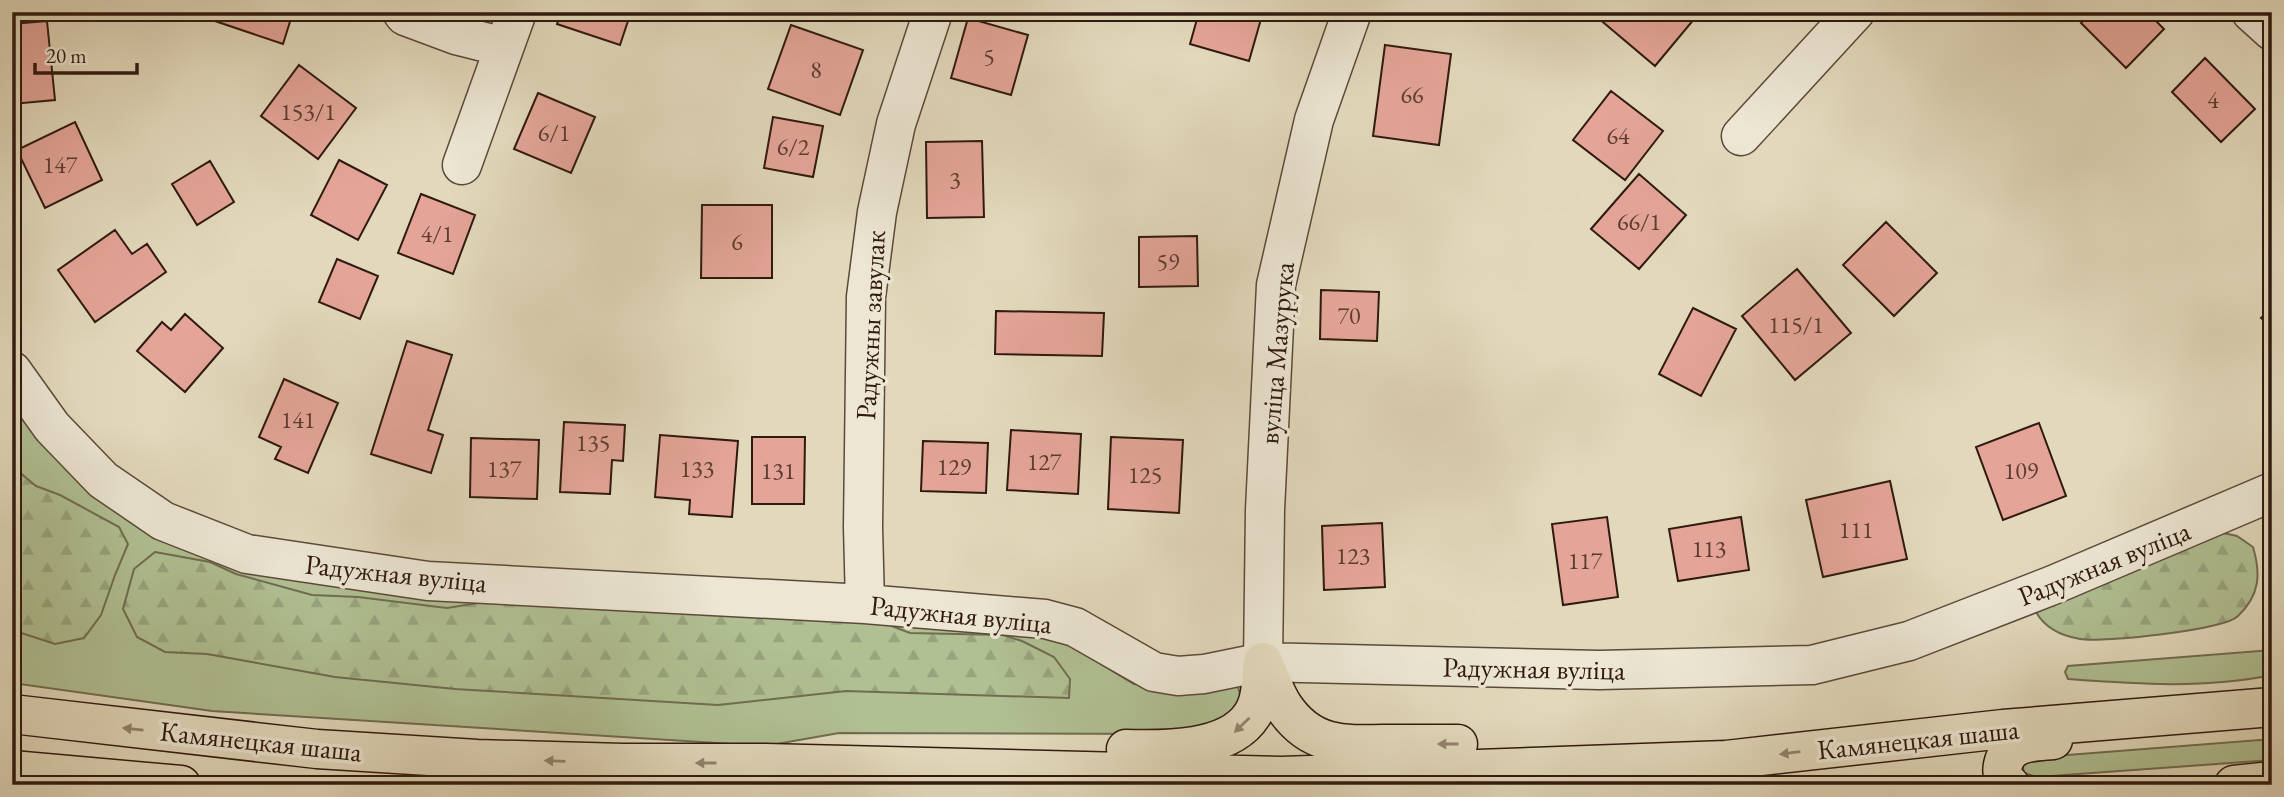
<svg xmlns="http://www.w3.org/2000/svg" width="2284" height="797" viewBox="0 0 2284 797" font-family="'EB Garamond',serif">
  <defs>
    <pattern id="forest-firs" width="22" height="20" patternUnits="userSpaceOnUse" patternTransform="scale(1.75)"><rect width="22" height="20" fill="#b0c093"/><path d="M5 1l3.5 6h-7zM16 11l3.5 6h-7z" fill="#98a47e"/></pattern>
  </defs>
  <rect width="100%" height="100%" fill="#e2d9bc"/>
  <filter id="stains"><feTurbulence type="fractalNoise" baseFrequency=".00286" numOctaves="4"/><feColorMatrix values="0 0 0 0 .2 0 0 0 0 .09 0 0 0 0 .02 0 0 0 .5 -.17"/></filter>
  <radialGradient id="worn" r=".72"><stop offset=".6" stop-color="#630" stop-opacity="0"/><stop offset="1" stop-color="#630" stop-opacity=".3"/></radialGradient>
  <path fill="#b0c093" stroke="#706c51" stroke-width="2" d="M12 400 185 546 1030 632 1071 646 1134 684 1172 687 1231 677C1243 691 1242 699 1236 716L1178 734 839 733 765 746 212 711 12 683Z
    M2272 650V675C2205 689 2136 684 2068 679L2065 672 2068 666Z
    M2272 739V760L2037 777 2024 773 2022 763 2030 758Z"/>
  <path fill="url(#forest-firs)" stroke="#706c51" stroke-width="2" d="M12 466 36 486 60 495 119 527 128 544 115 575 101 615 84 638 55 644 12 630Z
    M2219 532 2237 536 2253 547C2261 574 2260 595 2238 616 2224 630 2102 643 2080 639 2062 636 2045 628 2036 612Z
    M155 552 210 562 236 574 312 595 358 597 447 608 491 601 868 617 910 633 1003 635 1022 641 1054 657 1070 679 1069 698 846 691 718 705 455 689 335 677 207 654 165 652 137 637 123 609 134 569Z"/>
  <path fill="#e4a598" stroke="#30190f" stroke-width="2" d="M218 12H293L283 44 215 21Z
    M561 12H631L620 45 557 24Z
    M1199 12H1263L1249 61 1190 44Z
    M1591 12H1700L1655 66Z
    M2092 12H2147L2164 29 2126 68 2081 23Z
    M968 18 1028 35 1011 95 951 78Z
    M47 21 55 100 12 104V24Z
    M791 25 863 50 840 115 768 89Z
    M1385 45 1451 54 1439 145 1373 136Z
    M2205 58 2255 109 2221 142 2172 92Z
    M299 65 356 108 318 159 261 116Z
    M1611 91 1663 131 1625 180 1573 140Z
    M538 93 595 117 571 173 514 149Z
    M773 117 823 126 813 177 764 168Z
    M75 122 102 180 45 208 17 150Z
    M982 141 984 217 927 218 926 142Z
    M339 160 387 185 358 240 311 215Z
    M210 161 234 202 197 225 172 184Z
    M1639 174 1686 215 1639 269 1591 229Z
    M421 194 475 215 453 274 398 253Z
    M702 205H772V278H701Z
    M1886 222 1937 273 1894 316 1843 265Z
    M115 230 132 254 147 244 166 272 95 322 58 270Z
    M1197 236 1198 286 1139 287V237Z
    M337 259 378 276 360 319 319 302Z
    M1797 269 1851 333 1795 380 1742 316Z
    M1321 290 1379 292 1377 341 1320 339Z
    M2272 307V327L2261 318Z
    M1693 308 1736 329 1701 396 1659 374Z
    M996 311 1104 313 1102 356 995 354Z
    M185 314 223 348 185 392 137 351 162 322 171 330Z
    M407 341 452 355 428 430 443 435 431 473 371 454Z
    M284 379 338 403 308 473 275 459 281 447 259 437Z
    M564 422 625 425 623 461 612 460 610 494 560 492Z
    M2039 423 2066 496 2003 520 1976 447Z
    M1011 430 1081 434 1078 494 1007 490Z
    M660 435 738 441 732 517 689 514 690 500 655 497Z
    M752 437H805L804 504H752Z
    M1111 437 1183 440 1179 513 1108 509Z
    M471 438 539 440 537 499 470 497Z
    M923 441 988 443 986 493 921 491Z
    M1890 481 1907 559 1823 577 1806 500Z
    M1607 517 1618 597 1563 605 1552 524Z
    M1741 517 1749 570 1678 581 1669 529Z
    M1382 523 1385 587 1324 590 1322 526Z"/>
  <g fill="none" stroke-linecap="round" stroke-linejoin="round">
    <defs>
      <path id="minor" d="M402 12 405 16 456 35 504 47
        M2251 12 2272 31
        M1741 136 1855 12
        M462 165 517 12
        M12 371 52 427 103 480 163 521 247 554 428 581 865 604 1045 619 1075 627 1154 672 1178 676 1204 674 1263 662 1599 670 1812 665 1909 641 2053 585 2272 492
        M865 604 863 527 866 297 877 212 896 124 933 12
        M1263 662 1265 510 1276 285 1314 120 1352 12"/>
      <path id="major" d="M1263 662C1270 677 1275 694 1284 707 1311 747 1344 745 1387 744 1410 744 1434 744 1458 744
        M12 714 317 749 477 759 623 763H765L1282 776 1726 760 2003 729 2272 707
        M1126 749C1165 750 1229 751 1252 715 1262 700 1261 679 1263 662
        M12 770 181 785
        M2010 785C2003 779 2001 774 2003 765 2008 741 2033 742 2053 740
        M2234 785 2272 781"/>
    </defs>
    <use href="#minor" stroke="#5c493a" stroke-width="41"/>
    <use href="#major" stroke="#30190f" stroke-width="41"/>
    <use href="#minor" stroke="#ece6d3" stroke-width="38"/>
    <use href="#major" stroke="#e2d9bc" stroke-width="38"/>
  </g>
  <defs><path id="oneway-solid" d="M-6-.8H1V-3.2L6.5 0L1 3.2V.8H-6Z" transform="scale(1.75)"/></defs>
  <g fill="#92836e">
    <use href="#oneway-solid" transform="translate(1242 725) rotate(136)"/>
    <use href="#oneway-solid" transform="translate(133 729) rotate(-174)"/>
    <use href="#oneway-solid" transform="translate(1448 744) rotate(180)"/>
    <use href="#oneway-solid" transform="translate(1790 753) rotate(173)"/>
    <use href="#oneway-solid" transform="translate(555 761) rotate(-178)"/>
    <use href="#oneway-solid" transform="translate(706 763) rotate(180)"/>
  </g>
  <g text-anchor="middle" stroke-width="7" stroke-linejoin="round" paint-order="stroke">
    <g font-size="24" fill="#5d3c31">
      <text x="989" y="65">5</text>
      <text x="816" y="78">8</text>
      <text x="1412" y="103">66</text>
      <text x="2213" y="108">4</text>
      <text x="308" y="120">153/1</text>
      <text x="554" y="141">6/1</text>
      <text x="1618" y="144">64</text>
      <text x="793" y="155">6/2</text>
      <text x="60" y="173">147</text>
      <text x="955" y="188">3</text>
      <text x="1639" y="230">66/1</text>
      <text x="437" y="242">4/1</text>
      <text x="737" y="250">6</text>
      <text x="1168" y="270">59</text>
      <text x="1349" y="324">70</text>
      <text x="1796" y="333">115/1</text>
      <text x="298" y="428">141</text>
      <text x="593" y="451">135</text>
      <text x="1044" y="470">127</text>
      <text x="954" y="475">129</text>
      <text x="504" y="477">137</text>
      <text x="697" y="477">133</text>
      <text x="778" y="479">131</text>
      <text x="2021" y="479">109</text>
      <text x="1145" y="483">125</text>
      <text x="1856" y="538">111</text>
      <text x="1709" y="557">113</text>
      <text x="1353" y="564">123</text>
      <text x="1585" y="569">117</text>
    </g>
    <g font-size="28" fill="#30190f" stroke="#ece6d3">
      <text transform="translate(870 325) rotate(-87)" y="10">Радужны завулак</text>
      <text transform="translate(1276 353) rotate(-85)" y="10">вуліца Мазурука</text>
      <text transform="translate(2104 563) rotate(-22)" y="10">Радужная вуліца</text>
      <text transform="translate(396 573) rotate(6)" y="10">Радужная вуліца</text>
      <text transform="translate(961 614) rotate(6)" y="10">Радужная вуліца</text>
      <text transform="translate(1534 668) rotate(1)" y="10">Радужная вуліца</text>
      <text transform="translate(1918 739) rotate(-6)" y="10">Камянецкая шаша</text>
      <text transform="translate(261 741) rotate(6)" y="10">Камянецкая шаша</text>
    </g>
  </g>
  <rect width="2284" height="797" fill="none" stroke="#e2d9bc" stroke-width="42"/>
  <rect x="14" y="14" width="2256" height="769" fill="none" stroke="#30190f" stroke-width="3.5"/>
  <rect x="21" y="21" width="2242" height="755" fill="none" stroke="#30190f" stroke-width="2"/>
  <path d="M35 63v10h102v-10" fill="none" stroke="#30190f" stroke-width="3.5"/>
  <text x="46" y="63" font-size="21" fill="#30190f" stroke="#ece6d3" stroke-width="5" paint-order="stroke">20 m</text>
  <rect width="100%" height="100%" filter="url(#stains)"/>
  <rect width="100%" height="100%" fill="url(#worn)"/>
</svg>
